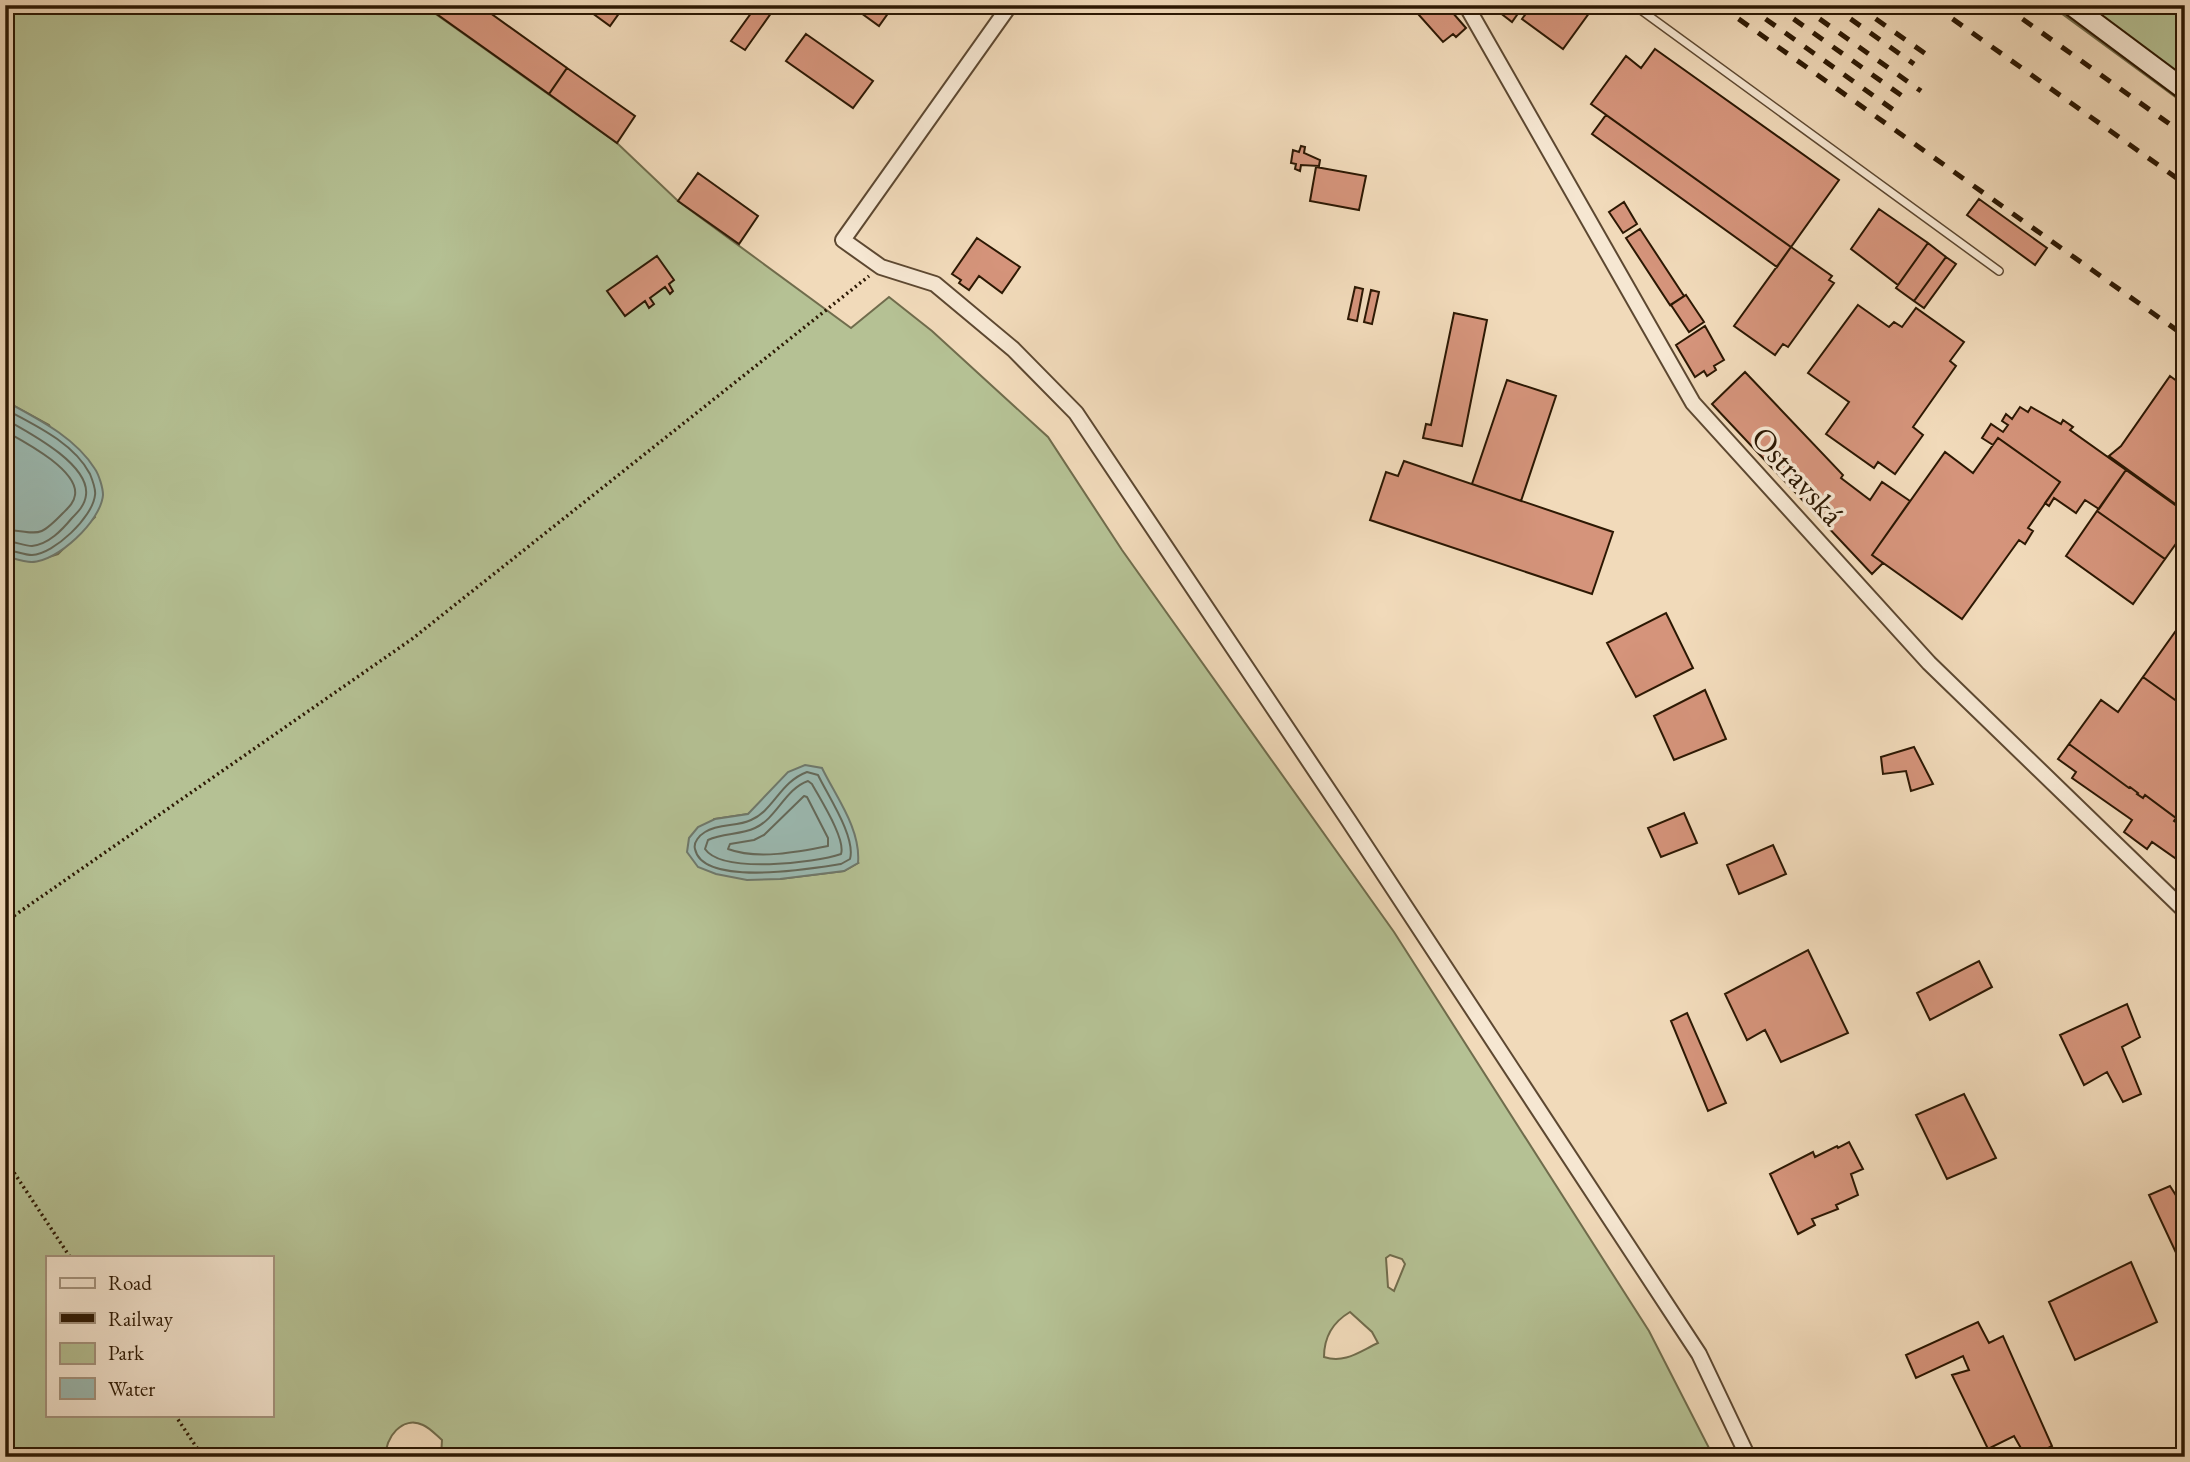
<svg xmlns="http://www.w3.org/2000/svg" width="2190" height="1462" viewBox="0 0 2190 1462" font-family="'EB Garamond',serif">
  <rect width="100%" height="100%" fill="#f1daba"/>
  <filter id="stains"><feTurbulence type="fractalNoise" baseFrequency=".00286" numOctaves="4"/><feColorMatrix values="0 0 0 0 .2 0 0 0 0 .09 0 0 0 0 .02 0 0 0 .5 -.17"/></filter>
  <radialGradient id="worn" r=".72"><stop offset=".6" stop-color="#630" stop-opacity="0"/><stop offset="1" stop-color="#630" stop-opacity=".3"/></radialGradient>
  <path fill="#b5c194" stroke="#706c4c" stroke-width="2" fill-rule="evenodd" d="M5 5H423L617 143 678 201 851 328 889 297 932 331 1048 437 1122 550 1394 932 1649 1331 1709 1448 1710 1457H441L442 1440C436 1435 430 1428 423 1425 403 1415 384 1438 386 1457H5V556L33 562 58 554 95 517 49 425 5 401ZM757 807 858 863 844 871 780 879 715 819 748 814ZM1390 1255 1402 1259 1405 1264 1394 1291 1388 1287 1386 1258ZM47 1257H271V1415H47ZM1350 1312 1372 1332 1378 1343C1360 1351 1345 1364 1324 1357 1324 1337 1333 1322 1350 1312Z
    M2050 5H2185V104Z"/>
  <path fill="#9bbab2" stroke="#6f796c" stroke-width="2" d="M5 401C38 419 75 437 95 469 99 475 103 488 103 495 101 521 57 562 32 562 23 562 13 558 5 556Z
    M805 765 822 768C836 797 861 829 858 863L844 871 780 879 747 880 716 874 698 867 687 852 689 838 698 827 715 819 748 814 788 772Z"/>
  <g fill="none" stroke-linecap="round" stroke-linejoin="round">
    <path stroke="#64695a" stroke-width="2" d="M5 409C35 425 74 443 90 474 92 479 96 490 95 495 93 517 54 554 32 555 23 555 14 550 5 550
      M5 419C28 432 90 464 86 495 85 505 78 512 72 518 62 530 49 544 32 546 24 546 14 541 5 541
      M5 431C23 441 79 470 75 495 74 503 68 508 63 513 36 541 39 531 5 530
      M807 772 818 775C828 796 856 837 850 859L841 864C815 868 703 888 695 849 693 842 700 835 705 832 719 823 737 827 751 820 774 810 780 782 807 772Z
      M808 781 812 784C820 799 846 839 841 854 815 863 722 874 705 849L708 840C723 833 740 835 755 828 777 818 785 789 808 781Z
      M804 796 807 797 828 838V846C798 852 757 860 728 849L730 844 754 840 764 835Z"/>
  </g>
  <path fill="#d5947b" stroke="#2c1803" stroke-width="2" d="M424 5H479L567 68 549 94Z
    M591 5H625L610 26 588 10Z
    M757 5H768L774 9 745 50 731 41Z
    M850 5H894L879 26Z
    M1410 5H1446L1466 28 1456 37 1453 34 1443 42Z
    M1490 5H1524L1512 22Z
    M1532 5H1595L1563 49 1522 19Z
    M806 34 873 81 853 108 786 61Z
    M1655 49 1839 180 1791 247 1591 104 1626 56 1641 68Z
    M567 68 635 116 617 143 549 94Z
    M1606 115 1791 247 1777 267 1592 134Z
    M1301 146 1305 147 1304 153 1320 160 1319 166 1301 165 1300 171 1295 169 1296 164 1291 163 1293 150 1299 152Z
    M1316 167 1366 176 1359 210 1310 201Z
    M698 173 758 216 739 244 678 201Z
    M1979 199 2047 248 2035 265 1967 215Z
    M1624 202 1637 224 1623 233 1609 212Z
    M1879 209 1928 243 1898 285 1851 249Z
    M1640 229 1684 296 1670 305 1626 238Z
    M977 238 1020 267 1002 293 979 276 969 290 959 283 961 280 952 274Z
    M1928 243 1946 257 1914 301 1896 288Z
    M1791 247 1832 276 1829 280 1834 283 1788 347 1783 344 1775 355 1734 326Z
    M657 256 674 280 669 284 673 291 670 294 665 287 650 298 654 304 649 308 645 301 625 316 607 291Z
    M1946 257 1956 264 1924 308 1914 301Z
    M1355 287 1363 289 1357 321 1348 319Z
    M1371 290 1379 292 1372 324 1364 322Z
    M1686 295 1704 322 1689 332 1671 305Z
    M1858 305 1889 327 1894 322 1902 327 1916 308 1964 342 1950 361 1956 366 1913 427 1923 435 1895 474 1878 462 1874 468 1826 434 1849 402 1808 373Z
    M1454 313 1487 320 1462 446 1423 438 1426 424 1431 425Z
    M1705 326 1724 360 1714 366 1716 370 1707 376 1704 371 1695 377 1676 345Z
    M1745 372 1843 475 1841 478 1870 500 1882 482 1910 501 1872 555 1883 563 1872 574 1712 404Z
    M2170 376 2185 387V511L2109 456 2121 446Z
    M1507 380 1556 396 1521 501 1472 484Z
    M2020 407 2028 412 2031 407 2061 424 2063 420 2073 427 2070 430 2126 470 2099 509 2085 500 2076 513 2054 498 2049 506 2045 503 2060 482 1998 438 1993 445 1982 438 1991 424 2003 432 2008 425 2002 421 2006 414 2012 419Z
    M1998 438 2060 482 2028 528 2033 531 2025 544 2019 540 1962 619 1872 555 1945 452 1973 473Z
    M1404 461 1613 532 1592 594 1370 520 1386 472 1398 476Z
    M2126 470 2185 512V531L2165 559 2097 511Z
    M2097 511 2165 559 2133 604 2066 556Z
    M1666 613 1693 668 1636 697 1607 643Z
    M2185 618V707L2143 677Z
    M2143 677 2185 707V805L2176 818 2145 795 2143 798 2137 794 2138 793 2130 787 2129 788 2069 744 2101 700 2118 712Z
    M1705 690 1726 739 1674 760 1654 716Z
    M2069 744 2129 788 2130 787 2138 793 2137 794 2143 798 2145 795 2176 818 2174 821 2185 828V865L2152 842 2147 849 2124 832 2132 820 2072 778 2076 772 2058 759Z
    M1914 747 1933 784 1911 791 1906 771 1883 774 1881 757Z
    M1684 813 1697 843 1661 857 1648 828Z
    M1773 845 1786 874 1739 894 1727 865Z
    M1808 950 1848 1033 1781 1062 1765 1030 1747 1040 1725 994Z
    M1979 961 1992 987 1930 1020 1917 993Z
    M2127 1004 2140 1037 2122 1047 2141 1094 2123 1102 2107 1072 2084 1085 2060 1035Z
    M1687 1013 1726 1103 1708 1111 1671 1021Z
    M1964 1094 1996 1158 1947 1179 1916 1115Z
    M1849 1142 1863 1169 1851 1174 1858 1195 1836 1205 1838 1209 1812 1219 1815 1225 1798 1234 1770 1174 1813 1152 1815 1157 1837 1146 1838 1148Z
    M2170 1186 2177 1197 2185 1194V1272L2149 1195Z
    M2131 1262 2157 1322 2075 1360 2049 1302Z
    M1978 1322 1989 1343 2003 1336 2052 1446 2032 1457H2026L2014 1436 1988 1449 1952 1375 1969 1370 1963 1356 1916 1378 1906 1355Z"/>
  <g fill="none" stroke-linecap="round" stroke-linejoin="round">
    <defs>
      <path id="lane" d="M1634 5 1999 271"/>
      <path id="street" d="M1010 5 843 240 881 267 935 284 1013 349 1076 413 1349 821 1699 1354 1748 1457
        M1466 5 1693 403 1929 663 2185 911"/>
      <path id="secondary" d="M2071 5 2185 90"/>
    </defs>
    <use href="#lane" stroke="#5d4831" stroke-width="10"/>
    <use href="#street" stroke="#5d4831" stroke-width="18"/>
    <use href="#secondary" stroke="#2c1803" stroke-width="23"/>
    <path stroke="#2c1803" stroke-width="3.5" stroke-dasharray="2 3.5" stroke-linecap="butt" d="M5 922 412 639 869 276
      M5 1159 70 1257
      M175 1415 203 1457"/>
    <use href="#lane" stroke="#f6e7d2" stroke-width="7"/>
    <use href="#street" stroke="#f6e7d2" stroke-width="14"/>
    <use href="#secondary" stroke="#f6e7d2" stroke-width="19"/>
    <path stroke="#2c1803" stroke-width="5" stroke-dasharray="12 12" stroke-linecap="butt" d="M1719 5 2185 336
      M1746 5 1895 111
      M1774 5 1905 98
      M1800 5 1921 91
      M1831 5 1914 64
      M1856 5 1930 57
      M1933 5 2185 184
      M2003 5 2185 135"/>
  </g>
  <g text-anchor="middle" stroke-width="7" stroke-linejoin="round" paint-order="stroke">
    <g font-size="32" fill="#2c1803" stroke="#f6e7d2">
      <text transform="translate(1798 476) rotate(48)" y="11">Ostravská</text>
    </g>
  </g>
  <rect width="2190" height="1462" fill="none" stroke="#f1daba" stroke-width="28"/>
  <rect x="7" y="7" width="2176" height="1448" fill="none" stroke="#2c1803" stroke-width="3.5"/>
  <rect x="14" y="14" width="2162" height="1434" fill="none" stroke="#2c1803" stroke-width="2"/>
  <rect x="46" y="1256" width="228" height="161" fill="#f6e7d2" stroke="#a5947f" stroke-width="2"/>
  <rect x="60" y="1278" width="35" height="10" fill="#f6e7d2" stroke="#a5947f" stroke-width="2"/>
  <text x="108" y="1290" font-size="21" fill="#2c1803">Road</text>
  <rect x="60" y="1313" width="35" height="10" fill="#2c1803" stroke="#a5947f" stroke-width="2"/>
  <text x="108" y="1326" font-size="21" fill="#2c1803">Railway</text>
  <rect x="60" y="1343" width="35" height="21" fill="#b5c194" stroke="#a5947f" stroke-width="2"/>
  <text x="108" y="1360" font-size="21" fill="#2c1803">Park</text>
  <rect x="60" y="1378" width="35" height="21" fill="#9bbab2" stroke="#a5947f" stroke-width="2"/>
  <text x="108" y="1396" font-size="21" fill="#2c1803">Water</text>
  <rect width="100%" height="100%" filter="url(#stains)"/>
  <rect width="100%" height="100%" fill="url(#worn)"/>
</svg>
